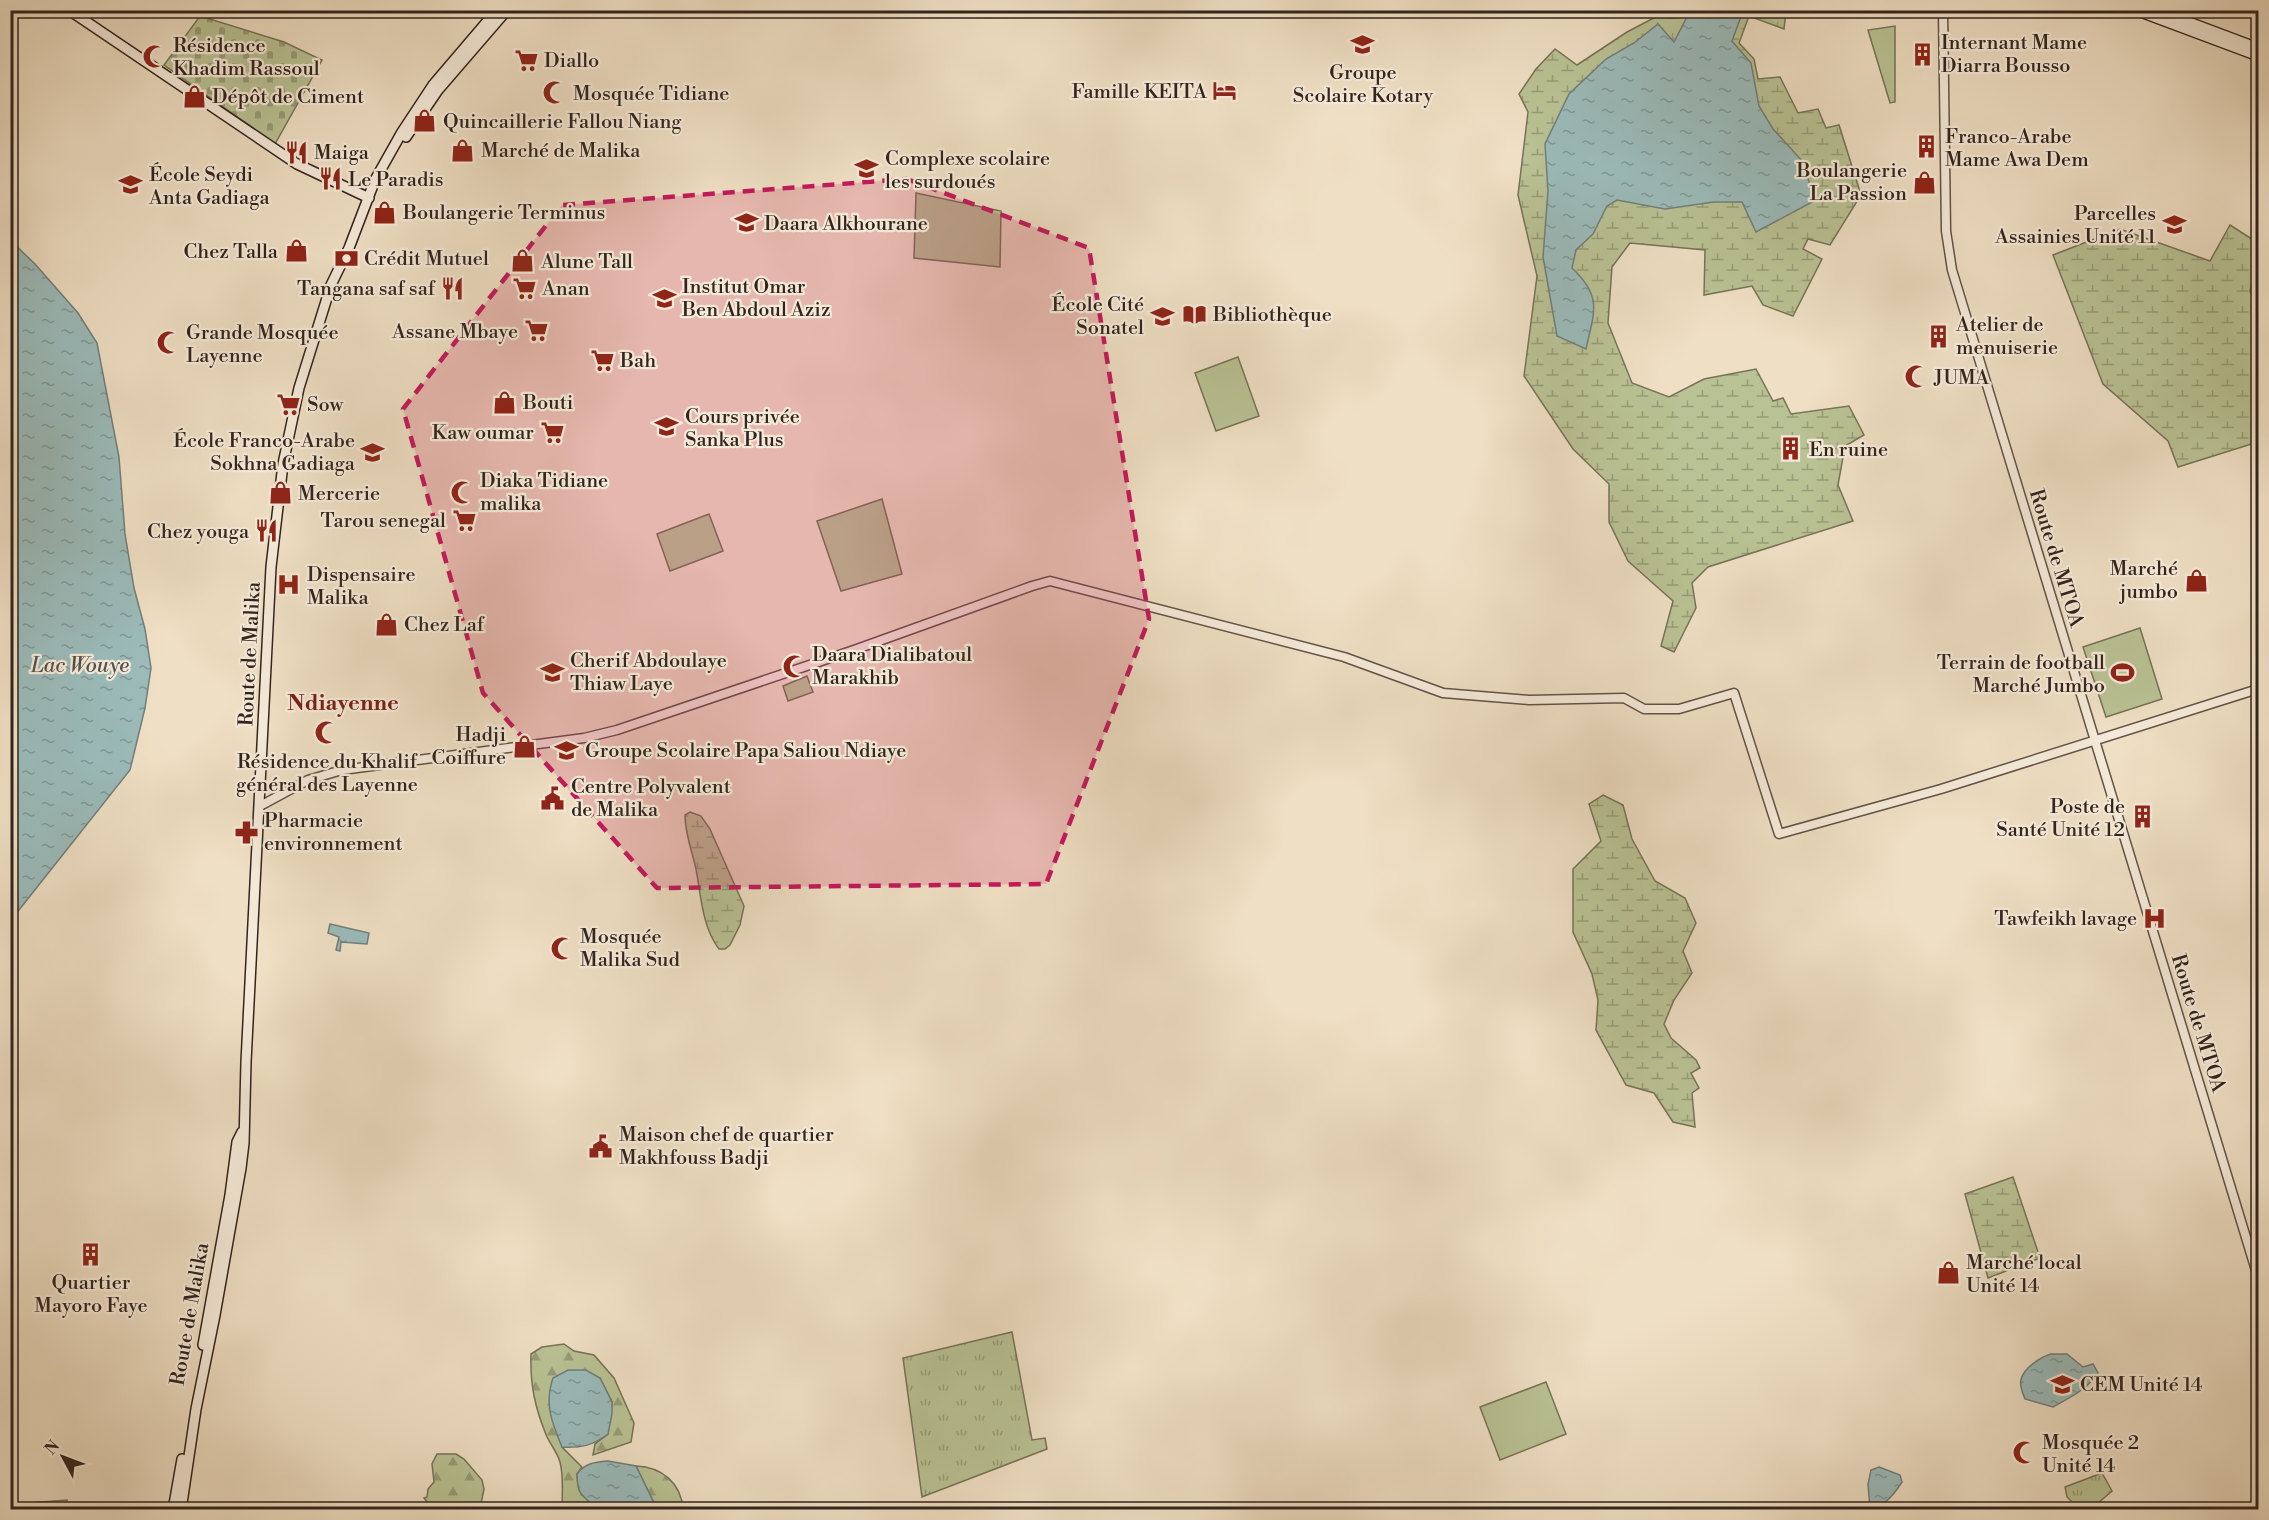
<svg xmlns="http://www.w3.org/2000/svg" width="2269" height="1520" viewBox="0 0 2269 1520" font-family="'Libre Bodoni',serif">
  <defs>
    <pattern id="grass-tufts" width="24" height="20" patternUnits="userSpaceOnUse" patternTransform="scale(1.5)"><rect width="24" height="20" fill="#b9c294"/><path d="M3 7l-1-3M5 7V3M7 7l1-3M15 17l-1-3M17 17v-4M19 17l1-3" fill="none" stroke="#979d78"/></pattern>
    <pattern id="forest-firs" width="22" height="20" patternUnits="userSpaceOnUse" patternTransform="scale(1.5)"><rect width="22" height="20" fill="#b9c294"/><path d="M5 1l3.5 6h-7zM16 11l3.5 6h-7z" fill="#979d78"/></pattern>
    <pattern id="wetland-marsh" width="20" height="14" patternUnits="userSpaceOnUse" patternTransform="scale(1.5)"><rect width="20" height="14" fill="#b9c294"/><path d="M1 5h8M5 5V1M11 12h8M15 12V8" fill="none" stroke="#979d78"/></pattern>
    <pattern id="cemetery-stones" width="16" height="16" patternUnits="userSpaceOnUse" patternTransform="scale(1.5)"><rect width="16" height="16" fill="#b9c294"/><path d="M2 7V4a2 2 0 0 1 4 0v3zM10 15v-3a2 2 0 0 1 4 0v3z" fill="#979d78"/></pattern>
    <pattern id="water-ripples" width="26" height="14" patternUnits="userSpaceOnUse" patternTransform="scale(1.5)"><rect width="26" height="14" fill="#9bbbba"/><path d="M2 4q2-2 4 0t4 0M15 11q2-2 4 0t4 0" fill="none" stroke="#7f9897"/></pattern>
  </defs>
  <rect width="100%" height="100%" fill="#efdfc4"/>
  <filter id="stains"><feTurbulence type="fractalNoise" baseFrequency=".00333" numOctaves="4"/><feColorMatrix values="0 0 0 0 .2 0 0 0 0 .09 0 0 0 0 .02 0 0 0 .5 -.17"/></filter>
  <radialGradient id="worn" r=".72"><stop offset=".6" stop-color="#630" stop-opacity="0"/><stop offset="1" stop-color="#630" stop-opacity=".3"/></radialGradient>
  <path fill="url(#grass-tufts)" stroke="#767358" stroke-width="1.5" d="M1012 1332 1032 1440 1045 1438 1047 1449 922 1497 903 1358Z
    M2102 1473 2112 1491 2091 1509H2079L2067 1497 2065 1487Z"/>
  <path fill="url(#forest-firs)" stroke="#767358" stroke-width="1.5" d="M564 1344 574 1351 594 1355 614 1378 634 1423 631 1442 593 1455 595 1444 608 1434 612 1402 600 1378 562 1447 582 1467 577 1474C578 1501 584 1492 595 1509H562C562 1494 564 1477 560 1462 558 1454 551 1445 547 1437 535 1408 530 1385 531 1354L542 1347Z
    M437 1454H456L464 1459 482 1480 484 1489 480 1509H433L424 1498 427 1497 428 1489 434 1482 432 1464Z
    M636 1466C662 1467 681 1483 683 1509H657Z"/>
  <path fill="url(#wetland-marsh)" stroke="#767358" stroke-width="1.5" d="M1667 11H1786L1784 29 1749 16 1739 43 1754 59 1758 79 1780 77 1798 113 1818 109 1826 128 1839 125 1861 195 1830 245 1808 239 1803 249 1822 259 1793 316 1763 305 1752 286 1704 295 1705 250 1630 243 1612 267 1608 323 1632 383 1669 397 1704 379 1756 369 1773 401 1783 398 1791 414 1849 406 1864 435 1845 446 1838 485 1853 521 1708 567 1692 583 1696 608 1674 652 1661 646 1673 601 1628 561 1609 522V484L1573 449 1524 376 1537 276 1518 195 1528 112 1519 94 1536 69 1555 49 1577 65 1627 32Z
    M2230 225 2258 243V261L2250 291 2258 309V442L2178 467 2168 441 2103 384 2053 255 2120 229 2210 261Z
    M1603 795 1623 805 1632 839 1655 881 1685 898 1696 923 1683 951 1692 973 1674 1000 1664 1024 1671 1038 1696 1060 1700 1068 1691 1073 1699 1088 1692 1093 1695 1127 1673 1122 1654 1093 1626 1085 1596 1030 1598 1000 1592 974 1573 932V869L1601 841 1589 804Z
    M690 812 701 816 710 829 744 906 740 925 730 945 725 949H719C702 927 701 895 696 869 692 851 685 834 685 815Z
    M2013 1177 2040 1258 1988 1278 1965 1194Z"/>
  <path fill="url(#cemetery-stones)" stroke="#767358" stroke-width="1.5" d="M200 16 284 42 322 60 275 144 164 65Z"/>
  <path fill="#b9c294" stroke="#767358" stroke-width="1.5" d="M1895 26V102L1890 103 1868 30Z
    M916 193 1001 211 1000 267 914 258Z
    M1238 357 1259 416 1216 431 1195 373Z
    M882 499 902 574 841 591 817 521Z
    M709 514 723 551 670 571 657 534Z
    M2140 628 2162 699 2106 717 2083 647Z
    M807 676 813 692 788 701 783 686Z
    M1546 1382 1566 1434 1500 1460 1480 1407Z
    M67 1500V1509H16V1504Z"/>
  <path fill="url(#water-ripples)" stroke="#717f7b" stroke-width="1.5" d="M1710 11H1743L1732 41 1751 63 1759 106 1773 129 1804 163 1814 201 1756 232 1742 202H1714L1665 209 1617 200 1607 206 1593 234 1576 250 1572 268C1603 297 1594 312 1586 349L1557 336 1543 257 1548 191 1545 144 1569 94 1606 59 1634 43 1658 24 1674 42 1690 11Z
    M11 241 35 264 78 313 97 343 119 457 125 534 134 588 145 629 151 668 145 708 130 770 11 920Z
    M330 924 369 933 367 944 341 942 340 951 336 950 339 937 328 933Z
    M2051 1354H2067L2083 1367 2093 1364 2098 1373C2086 1390 2071 1397 2053 1407L2025 1399C2023 1393 2019 1386 2021 1380 2023 1368 2041 1357 2051 1354Z
    M568 1370H586L600 1378 612 1402V1414L608 1434C592 1446 581 1448 562 1447 552 1423 544 1404 553 1378Z
    M608 1461 636 1466 657 1509H595C584 1492 578 1501 577 1474 585 1463 595 1462 608 1461Z
    M1879 1467 1900 1475 1902 1482C1895 1493 1883 1508 1870 1509L1868 1484 1871 1470Z"/>
  <g fill="none" stroke-linecap="round" stroke-linejoin="round">
    <defs>
      <path id="tertiary" d="M1943 10 1946 231 1952 270 2258 1277
        M260 806 308 780 342 770 584 738 617 730 854 650 1032 586 1050 581 1344 657 1443 693 1529 700 1624 698 1644 709H1679L1734 693 1779 834 1941 789 2258 689"/>
      <path id="secondary" d="M69 10 297 164 369 198
        M2135 10 2258 56
        M2157 10 2258 48
        M406 137 438 90 507 10
        M203 1345 230 1195 237 1142 242 1132
        M173 1510 182 1459
        M181 1510 196 1409 215 1315 241 1168 244 1143 246 1062 271 567 283 464 299 388 331 285 349 248 375 180 402 132 433 85 497 10"/>
    </defs>
    <use href="#tertiary" stroke="#615347" stroke-width="11"/>
    <use href="#secondary" stroke="#32241d" stroke-width="12"/>
    <use href="#tertiary" stroke="#f5ead9" stroke-width="8"/>
    <use href="#secondary" stroke="#f5ead9" stroke-width="9"/>
  </g>
  <path fill="#c2185b" fill-opacity="0.2" stroke="#c2185b" stroke-width="4.5" stroke-dasharray="12 8" stroke-linejoin="round" d="M907 179 1089 248 1149 619 1046 884 657 888 483 693 403 409 562 205Z"/>
  <defs>
    <symbol id="school-bare" viewBox="-9 -9 18 18"><path d="M0-5L7-2L0 1L-7-2ZM-4 1L0 2.5L4 1V4Q0 6-4 4Z" fill="#8f2418" stroke="#f5ead9" stroke-width="2.5" paint-order="stroke"/></symbol>
    <symbol id="building-bare" viewBox="-9 -9 18 18"><path d="M-4-6H4V6H1V3H-1V6H-4ZM-2.5-4.3h1.7v1.8h-1.7ZM.8-4.3h1.7v1.8H.8ZM-2.5-1h1.7V.8h-1.7ZM.8-1h1.7V.8H.8Z" fill="#8f2418" stroke="#f5ead9" stroke-width="2.5" paint-order="stroke"/></symbol>
    <symbol id="mosque-bare" viewBox="-9 -9 18 18"><path d="M3.5-4.9A6 6 0 1 0 3.5 4.9A5 5 0 1 1 3.5-4.9Z" fill="#8f2418" stroke="#f5ead9" stroke-width="2.5" paint-order="stroke"/></symbol>
    <symbol id="supermarket-bare" viewBox="-9 -9 18 18"><path d="M-6-5.5h2.5l.6 2H6L4.5 2H-2.5L-4.4-4H-6ZM-1.5 3.2a1.3 1.3 0 1 0 .1 0ZM3 3.2a1.3 1.3 0 1 0 .1 0Z" fill="#8f2418" stroke="#f5ead9" stroke-width="2.5" paint-order="stroke"/></symbol>
    <symbol id="hotel-bare" viewBox="-9 -9 18 18"><path d="M-6-4.5h1.5V1H6V5H4.5V3h-9V5H-6ZM-4 0a1.8 1.8 0 1 1 3.6 0ZM.5 0V-2.5h3Q6-2.5 6 0Z" fill="#8f2418" stroke="#f5ead9" stroke-width="2.5" paint-order="stroke"/></symbol>
    <symbol id="shop-bare" viewBox="-9 -9 18 18"><path d="M-5-2.5h2.3a2.7 3.5 0 0 1 5.4 0H5L5.5 6h-11ZM-1.5-2.5h3a1.5 2.3 0 0 0-3 0Z" fill="#8f2418" stroke="#f5ead9" stroke-width="2.5" paint-order="stroke"/></symbol>
    <symbol id="restaurant-bare" viewBox="-9 -9 18 18"><path d="M-5-6h1v4h1v-4h1v4h1v-4h1v5L-1.5 .5V6h-2V.5L-5-1ZM5-6V6H3V1.5H1.5Q1.5-4 5-6Z" fill="#8f2418" stroke="#f5ead9" stroke-width="2.5" paint-order="stroke"/></symbol>
    <symbol id="bank-bare" viewBox="-9 -9 18 18"><path d="M-6-4H6V4H-6ZM0-2.3a2.3 2.3 0 1 0 0 4.6a2.3 2.3 0 1 0 0-4.6Z" fill="#8f2418" stroke="#f5ead9" stroke-width="2.5" paint-order="stroke"/></symbol>
    <symbol id="library-bare" viewBox="-9 -9 18 18"><path d="M-6-4Q-3-5.5-.7-3.5V5Q-3 3-6 4ZM6-4Q3-5.5 .7-3.5V5Q3 3 6 4Z" fill="#8f2418" stroke="#f5ead9" stroke-width="2.5" paint-order="stroke"/></symbol>
    <symbol id="hospital-bare" viewBox="-9 -9 18 18"><path d="M-5-5h3v3.5h4V-5h3V5h-3V1.5h-4V5h-3Z" fill="#8f2418" stroke="#f5ead9" stroke-width="2.5" paint-order="stroke"/></symbol>
    <symbol id="stadium-bare" viewBox="-9 -9 18 18"><path d="M0-5a6.5 5 0 1 0 0 10a6.5 5 0 1 0 0-10ZM-3.5-1.8h7v3.6h-7Z" fill="#8f2418" stroke="#f5ead9" stroke-width="2.5" paint-order="stroke"/></symbol>
    <symbol id="civic-bare" viewBox="-9 -9 18 18"><path d="M-.6-6.5H3V-4.5H.6V-3L4-1V1h2V6H-6V1h2V-1L-.6-3ZM-1.2 2.5V6h2.4V2.5Z" fill="#8f2418" stroke="#f5ead9" stroke-width="2.5" paint-order="stroke"/></symbol>
    <symbol id="pharmacy-bare" viewBox="-9 -9 18 18"><path d="M-2-6h4v4h4v4h-4v4h-4v-4h-4v-4h4Z" fill="#8f2418" stroke="#f5ead9" stroke-width="2.5" paint-order="stroke"/></symbol>
  </defs>
  <g fill-rule="evenodd">
    <use href="#school-bare" x="1346" y="28" width="33" height="33"/>
    <use href="#building-bare" x="1906" y="38" width="33" height="33"/>
    <use href="#mosque-bare" x="138" y="40" width="33" height="33"/>
    <use href="#supermarket-bare" x="510" y="44" width="33" height="33"/>
    <use href="#hotel-bare" x="1208" y="74" width="33" height="33"/>
    <use href="#mosque-bare" x="538" y="76" width="33" height="33"/>
    <use href="#shop-bare" x="178" y="80" width="33" height="33"/>
    <use href="#shop-bare" x="408" y="104" width="33" height="33"/>
    <use href="#building-bare" x="1910" y="130" width="33" height="33"/>
    <use href="#shop-bare" x="446" y="134" width="33" height="33"/>
    <use href="#restaurant-bare" x="280" y="136" width="33" height="33"/>
    <use href="#school-bare" x="850" y="152" width="33" height="33"/>
    <use href="#restaurant-bare" x="314" y="162" width="33" height="33"/>
    <use href="#shop-bare" x="1908" y="166" width="33" height="33"/>
    <use href="#school-bare" x="114" y="168" width="33" height="33"/>
    <use href="#shop-bare" x="368" y="196" width="33" height="33"/>
    <use href="#school-bare" x="730" y="206" width="33" height="33"/>
    <use href="#school-bare" x="2158" y="208" width="33" height="33"/>
    <use href="#shop-bare" x="280" y="234" width="33" height="33"/>
    <use href="#bank-bare" x="330" y="242" width="33" height="33"/>
    <use href="#shop-bare" x="506" y="244" width="33" height="33"/>
    <use href="#restaurant-bare" x="436" y="272" width="33" height="33"/>
    <use href="#supermarket-bare" x="508" y="272" width="33" height="33"/>
    <use href="#school-bare" x="648" y="282" width="33" height="33"/>
    <use href="#library-bare" x="1178" y="298" width="33" height="33"/>
    <use href="#school-bare" x="1146" y="300" width="33" height="33"/>
    <use href="#supermarket-bare" x="520" y="314" width="33" height="33"/>
    <use href="#building-bare" x="1922" y="320" width="33" height="33"/>
    <use href="#mosque-bare" x="152" y="326" width="33" height="33"/>
    <use href="#supermarket-bare" x="586" y="344" width="33" height="33"/>
    <use href="#mosque-bare" x="1900" y="360" width="33" height="33"/>
    <use href="#shop-bare" x="488" y="386" width="33" height="33"/>
    <use href="#supermarket-bare" x="272" y="388" width="33" height="33"/>
    <use href="#school-bare" x="650" y="410" width="33" height="33"/>
    <use href="#supermarket-bare" x="536" y="416" width="33" height="33"/>
    <use href="#building-bare" x="1774" y="432" width="33" height="33"/>
    <use href="#school-bare" x="356" y="436" width="33" height="33"/>
    <use href="#mosque-bare" x="446" y="476" width="33" height="33"/>
    <use href="#shop-bare" x="264" y="476" width="33" height="33"/>
    <use href="#supermarket-bare" x="448" y="504" width="33" height="33"/>
    <use href="#restaurant-bare" x="250" y="514" width="33" height="33"/>
    <use href="#shop-bare" x="2180" y="564" width="33" height="33"/>
    <use href="#hospital-bare" x="272" y="568" width="33" height="33"/>
    <use href="#shop-bare" x="370" y="608" width="33" height="33"/>
    <use href="#mosque-bare" x="778" y="650" width="33" height="33"/>
    <use href="#school-bare" x="536" y="656" width="33" height="33"/>
    <use href="#stadium-bare" x="2106" y="656" width="33" height="33"/>
    <use href="#mosque-bare" x="310" y="716" width="33" height="33"/>
    <use href="#shop-bare" x="508" y="730" width="33" height="33"/>
    <use href="#school-bare" x="550" y="734" width="33" height="33"/>
    <use href="#civic-bare" x="536" y="782" width="33" height="33"/>
    <use href="#building-bare" x="2126" y="800" width="33" height="33"/>
    <use href="#pharmacy-bare" x="230" y="816" width="33" height="33"/>
    <use href="#hospital-bare" x="2138" y="902" width="33" height="33"/>
    <use href="#mosque-bare" x="546" y="932" width="33" height="33"/>
    <use href="#civic-bare" x="584" y="1130" width="33" height="33"/>
    <use href="#building-bare" x="74" y="1238" width="33" height="33"/>
    <use href="#shop-bare" x="1932" y="1256" width="33" height="33"/>
    <use href="#school-bare" x="2046" y="1368" width="33" height="33"/>
    <use href="#mosque-bare" x="2008" y="1436" width="33" height="33"/>
  </g>
  <g text-anchor="middle" stroke-width="4.5" stroke-linejoin="round" paint-order="stroke">
    <g font-size="20" fill="#32241d" stroke="#f5ead9" text-anchor="start">
      <text x="1941" y="49">Internant Mame<tspan x="1941" dy="23">Diarra Bousso</tspan></text>
      <text x="173" y="52">Résidence<tspan x="173" dy="23">Khadim Rassoul</tspan></text>
      <text x="544" y="67">Diallo</text>
      <text x="1363" y="79" text-anchor="middle">Groupe<tspan x="1363" dy="23">Scolaire Kotary</tspan></text>
      <text x="1207" y="98" text-anchor="end">Famille KEITA</text>
      <text x="573" y="100">Mosquée Tidiane</text>
      <text x="212" y="103">Dépôt de Ciment</text>
      <text x="443" y="128">Quincaillerie Fallou Niang</text>
      <text x="1945" y="143">Franco-Arabe<tspan x="1945" dy="23">Mame Awa Dem</tspan></text>
      <text x="481" y="157">Marché de Malika</text>
      <text x="314" y="159">Maiga</text>
      <text x="885" y="165">Complexe scolaire<tspan x="885" dy="23">les surdoués</tspan></text>
      <text x="1907" y="177" text-anchor="end">Boulangerie<tspan x="1907" dy="23">La Passion</tspan></text>
      <text x="149" y="181">École Seydi<tspan x="149" dy="23">Anta Gadiaga</tspan></text>
      <text x="348" y="186">Le Paradis</text>
      <text x="403" y="219">Boulangerie Terminus</text>
      <text x="2156" y="220" text-anchor="end">Parcelles<tspan x="2156" dy="23">Assainies Unité 11</tspan></text>
      <text x="764" y="230">Daara Alkhourane</text>
      <text x="278" y="258" text-anchor="end">Chez Talla</text>
      <text x="364" y="265">Crédit Mutuel</text>
      <text x="541" y="268">Alune Tall</text>
      <text x="682" y="293">Institut Omar<tspan x="682" dy="23">Ben Abdoul Aziz</tspan></text>
      <text x="435" y="295" text-anchor="end">Tangana saf saf</text>
      <text x="542" y="295">Anan</text>
      <text x="1144" y="311" text-anchor="end">École Cité<tspan x="1144" dy="23">Sonatel</tspan></text>
      <text x="1213" y="321">Bibliothèque</text>
      <text x="1956" y="331">Atelier de<tspan x="1956" dy="23">menuiserie</tspan></text>
      <text x="518" y="338" text-anchor="end">Assane Mbaye</text>
      <text x="186" y="339">Grande Mosquée<tspan x="186" dy="23">Layenne</tspan></text>
      <text x="620" y="367">Bah</text>
      <text x="1934" y="384">JUMA</text>
      <text x="523" y="409">Bouti</text>
      <text x="307" y="411">Sow</text>
      <text x="685" y="423">Cours privée<tspan x="685" dy="23">Sanka Plus</tspan></text>
      <text x="534" y="439" text-anchor="end">Kaw oumar</text>
      <text x="355" y="447" text-anchor="end">École Franco-Arabe<tspan x="355" dy="23">Sokhna Gadiaga</tspan></text>
      <text x="1809" y="456">En ruine</text>
      <text x="480" y="487">Diaka Tidiane<tspan x="480" dy="23">malika</tspan></text>
      <text x="298" y="500">Mercerie</text>
      <text x="446" y="527" text-anchor="end">Tarou senegal</text>
      <text x="249" y="538" text-anchor="end">Chez youga</text>
      <text x="2178" y="575" text-anchor="end">Marché<tspan x="2178" dy="23">jumbo</tspan></text>
      <text x="307" y="581">Dispensaire<tspan x="307" dy="23">Malika</tspan></text>
      <text x="404" y="631">Chez Laf</text>
      <text x="812" y="661">Daara Dialibatoul<tspan x="812" dy="23">Marakhib</tspan></text>
      <text x="570" y="667">Cherif Abdoulaye<tspan x="570" dy="23">Thiaw Laye</tspan></text>
      <text x="2105" y="669" text-anchor="end">Terrain de football<tspan x="2105" dy="23">Marché Jumbo</tspan></text>
      <text x="506" y="741" text-anchor="end">Hadji<tspan x="506" dy="23">Coiffure</tspan></text>
      <text x="585" y="757">Groupe Scolaire Papa Saliou Ndiaye</text>
      <text x="327" y="768" text-anchor="middle">Résidence du Khalif<tspan x="327" dy="23">général des Layenne</tspan></text>
      <text x="571" y="793">Centre Polyvalent<tspan x="571" dy="23">de Malika</tspan></text>
      <text x="2125" y="813" text-anchor="end">Poste de<tspan x="2125" dy="23">Santé Unité 12</tspan></text>
      <text x="264" y="827">Pharmacie<tspan x="264" dy="23">environnement</tspan></text>
      <text x="2137" y="925" text-anchor="end">Tawfeikh lavage</text>
      <text x="580" y="943">Mosquée<tspan x="580" dy="23">Malika Sud</tspan></text>
      <text x="619" y="1141">Maison chef de quartier<tspan x="619" dy="23">Makhfouss Badji</tspan></text>
      <text x="1966" y="1269">Marché local<tspan x="1966" dy="23">Unité 14</tspan></text>
      <text x="91" y="1289" text-anchor="middle">Quartier<tspan x="91" dy="23">Mayoro Faye</tspan></text>
      <text x="2080" y="1391">CEM Unité 14</text>
      <text x="2042" y="1449">Mosquée 2<tspan x="2042" dy="23">Unité 14</tspan></text>
    </g>
    <g font-size="20" fill="#32241d" stroke="#f5ead9">
      <text transform="translate(2057 558) rotate(73)" y="7">Route de MTOA</text>
      <text transform="translate(249 654) rotate(-87)" y="7">Route de Malika</text>
      <text transform="translate(2199 1023) rotate(73)" y="7">Route de MTOA</text>
      <text transform="translate(189 1314) rotate(-80)" y="7">Route de Malika</text>
    </g>
    <g font-size="21" font-style="italic" fill="#52514c" stroke="#f5ead9">
      <text x="80" y="672">Lac Wouye</text>
    </g>
    <g font-size="22" font-weight="bold" fill="#7a1f14" stroke="#f5ead9">
      <text x="343" y="710">Ndiayenne</text>
    </g>
  </g>
  <rect width="2269" height="1520" fill="none" stroke="#efdfc4" stroke-width="36"/>
  <rect x="12" y="12" width="2245" height="1496" fill="none" stroke="#32241d" stroke-width="3"/>
  <rect x="18" y="18" width="2233" height="1484" fill="none" stroke="#32241d" stroke-width="1.5"/>
  <g transform="translate(63 1457) rotate(311)" stroke="#f5ead9" stroke-width="4.5" paint-order="stroke">
  <path d="M0-4.5L10 22L0 15L-10 22Z" fill="#32241d"/>
  <text y="-9" font-size="16" font-weight="bold" text-anchor="middle" fill="#32241d">N</text>
  </g>
  <rect width="100%" height="100%" filter="url(#stains)"/>
  <rect width="100%" height="100%" fill="url(#worn)"/>
</svg>
